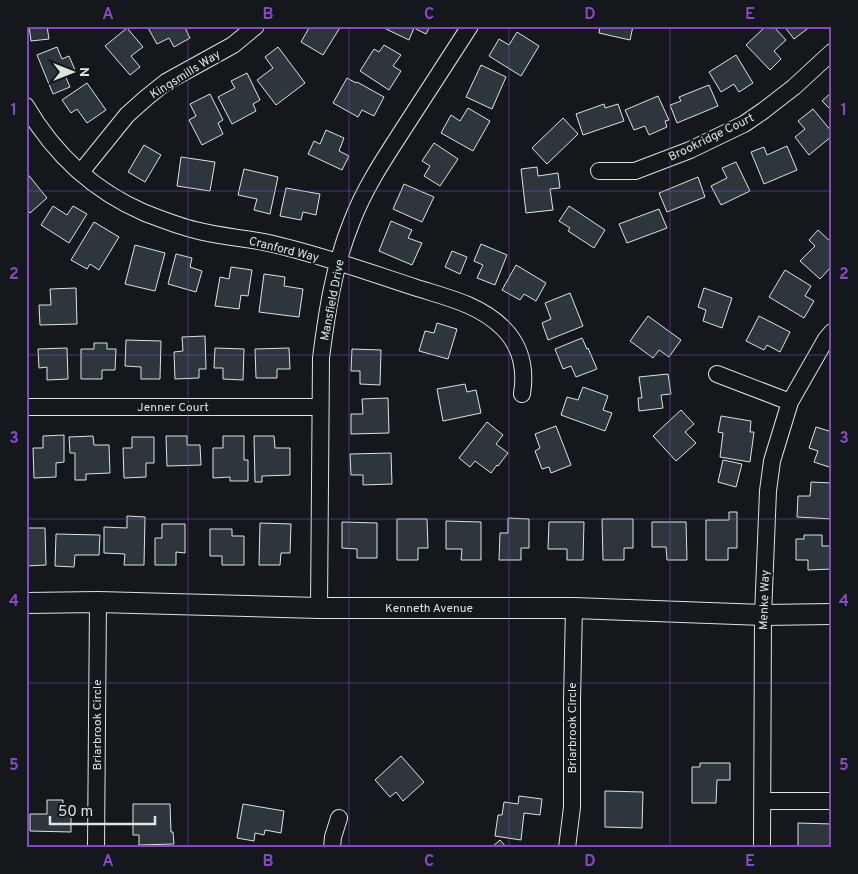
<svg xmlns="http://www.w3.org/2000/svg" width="858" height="874" viewBox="0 0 858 874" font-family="Overpass,sans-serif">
  <rect width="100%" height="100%" fill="#14181c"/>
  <path fill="#2c363c" stroke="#d8e6dc" d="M29 26H47L49 39 31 41Z
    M147 26H184L190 38 174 47 169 38 157 44Z
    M306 26H341L323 55 301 42 309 28Z
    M387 26H430L426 34 414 28 409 40 386 29Z
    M600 26H633L630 40 599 33Z
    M766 26H773L786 40 774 51 781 59 770 70 746 45Z
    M784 26H811L794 39Z
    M127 28 143 47 131 56 140 67 130 75 105 46Z
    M517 32 539 46 521 76 489 56 499 39 509 45Z
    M384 45 401 55 393 66 401 71 389 90 360 71 374 49 379 52Z
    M57 47 62 59 69 56 75 70 65 75 70 87 53 94 37 55Z
    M278 47 305 83 276 105 257 80 273 68 265 57Z
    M736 55 753 83 739 92 734 84 721 92 709 72Z
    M481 65 506 77 492 109 466 97Z
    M247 73 260 100 253 104 256 111 232 124 218 97 235 88 231 81Z
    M347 78 356 83 357 82 384 97 374 116 362 110 358 117 333 103Z
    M87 83 106 110 87 123 77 109 71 113 62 100Z
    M709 85 718 106 677 123 670 105 681 101 679 97Z
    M832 92V111L822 101Z
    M210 94 223 120 218 123 223 134 202 145 189 120 196 116 190 104Z
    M658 96 669 120 665 121 667 127 649 135 645 126 634 130 625 110Z
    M604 104 605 108 618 104 624 121 583 135 576 114Z
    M468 108 490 121 473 151 441 133 451 115 460 121Z
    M813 109 832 132V136L809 155 795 137 805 129 798 121Z
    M563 118 578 134 547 164 532 148Z
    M326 130 344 138 339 151 349 156 342 170 308 154 314 141 320 144Z
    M434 143 458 159 440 186 424 176 430 166 422 161Z
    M144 145 161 155 145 182 128 172Z
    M787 146 797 170 764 184 751 152 764 147 767 155Z
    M181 157 215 162 210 191 177 186Z
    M736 162 750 191 721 205 711 186 727 178 722 168Z
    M537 167 538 176 558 173 560 188 550 189 553 210 526 213 521 169Z
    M244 169 278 177 270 214 254 210 257 199 238 195Z
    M26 172 47 198 30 213 26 208Z
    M698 177 705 197 667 212 659 193Z
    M404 184 434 197 422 222 393 209Z
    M286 188 320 194 316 215 303 212 301 220 280 216Z
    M53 206 67 215 73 206 87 214 69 243 41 225Z
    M569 206 605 230 594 248 568 231 570 228 559 221Z
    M659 209 667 228 627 243 619 224Z
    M391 221 412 230 408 238 422 243 412 265 379 251Z
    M94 222 119 237 99 270 90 264 87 269 71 260Z
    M818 230 832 243V270L830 268 820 279 800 261 815 246 809 240Z
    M481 244 507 255 495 285 477 278 483 265 474 261Z
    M135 245 165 253 155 291 125 284Z
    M452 251 467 257 460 274 445 267Z
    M176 254 192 258 190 267 202 271 196 292 168 284Z
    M516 265 546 283 536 301 524 294 520 300 502 290Z
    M231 267 252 270 248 296 241 295 239 309 215 306 220 277 229 279Z
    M785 270 811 286 805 296 814 301 804 318 769 297Z
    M264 274 285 277 284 286 303 289 299 317 259 312Z
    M76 288 77 324 40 325 39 305H51L50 289Z
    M704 288 732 298 722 328 703 321 706 310 698 307Z
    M570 293 583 326 548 340 542 323 551 319 545 303Z
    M648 316 681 340 669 357 659 350 653 358 630 341Z
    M759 316 790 332 780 352 767 345 764 350 746 341Z
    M437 323 457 329 448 359 419 351 425 331 434 333Z
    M205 336 206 369H199V378L175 379 174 352 183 351 182 337Z
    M582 338 587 349 588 348 597 369 576 377 571 366 563 369 555 349Z
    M126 340 161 341 160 379H141V367L125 366Z
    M94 343H107V349H116L115 370H102V379H81V349H94Z
    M67 348 68 379 47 380V367L39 368 38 349Z
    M215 348 244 349 243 380 223 379V368H214Z
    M289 348 290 369H277V378H256L255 349Z
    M352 349 381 350 380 385 360 384V371H351Z
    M668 374 671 394 661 395 663 408 639 411 638 398H642L639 377Z
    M465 384 467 392 476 390 481 413 443 421 437 389Z
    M583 387 608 396 603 410 612 413 605 431 561 415 567 397 578 400Z
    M388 398 389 433 351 434V414H363L362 399Z
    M681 410 694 424 685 432 696 443 676 461 653 436Z
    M721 416 751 421 750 432H754L750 462 720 457 723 433 718 432Z
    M487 422 503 435 496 444 508 453 498 466 497 465 491 473 475 461 470 467 459 458Z
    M556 426 571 465 551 473 549 467 542 469 535 451 540 448 535 434Z
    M816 427 832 432V468L814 462 818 451 809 448Z
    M64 435V462L56 463V477L34 478 33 448H43V436Z
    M93 436 94 445H109L110 473 86 474V480H75V453H70L69 437Z
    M166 436H187V445H200L201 465 167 466Z
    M223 436H244V460H248V481H230V477L213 478V448H223Z
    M254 436H274L275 448H290V475L262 476V482H255Z
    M132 437H154V463H146V477L124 478 123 448H132Z
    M391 453 392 484 363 485V475H351L350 454Z
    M723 460 742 464 736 487 718 482Z
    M811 482 832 483V519L797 517 798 496H810Z
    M729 512H737V548H728V560H706V520H729Z
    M127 516 145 517 144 565H124L125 554 104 553V527L127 528Z
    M508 518 529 519V548H521V560H499L500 533H508Z
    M397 519H427L428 548H418V560H397Z
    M602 519H633V548H624V560H603Z
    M446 521 481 522V560H461L462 549H446Z
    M342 522 377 523V558H357V549L342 548Z
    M549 522H584L583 560H567V549H548Z
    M652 522H686L687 560H667L666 547H652Z
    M260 523 291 524 290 553H281L280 565H259Z
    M162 524H185V553L176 552V565H155V538H162Z
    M26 528H45L46 565 26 566Z
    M210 529H232V536H244V565H222V556H210Z
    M56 534 100 535 99 555H75L74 567 55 566Z
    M804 535H822V546H832V569L808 570V560H796V539H804Z
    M401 756 424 782 403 801 396 792 390 797 375 780Z
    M700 763H730V780H717L716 803H692V767H700Z
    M605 791 643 792 642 828 605 827Z
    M519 796 542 799 540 815 524 813 521 840 495 836 498 815H502L504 802 518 804Z
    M47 800H63V814H71V832L30 831V814H47Z
    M133 804H170L171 832H173L174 844 139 845V835H133Z
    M243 804 284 811 281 833 265 830 264 835 255 833 254 841 237 838Z
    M798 823 832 824V848H798Z
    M500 840 507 848H491Z"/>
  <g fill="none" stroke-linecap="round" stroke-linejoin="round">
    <defs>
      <path id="minor" d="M26 106C54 154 94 191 145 213 161 219 178 226 195 230 221 237 248 238 273 244 321 255 368 272 414 287 445 297 479 304 503 328 521 346 526 369 522 394
        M599 171H635L690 150 744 124 763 111 794 87 832 52
        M81 172 127 115 146 98 166 82 233 45 256 26
        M717 374 790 402
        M26 407H320
        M319 608 321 358C327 311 334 265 352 221 365 187 386 156 406 125 427 92 449 59 470 26
        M762 801H832
        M96 848 98 602
        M332 848 333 837 339 818
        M567 848 572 807V701L574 608
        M762 848 763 615 768 491 772 461 790 402 826 339 832 332"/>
      <path id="major" d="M26 603 98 602 319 608H574L763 615 832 614"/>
    </defs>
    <use href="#minor" stroke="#d8e6dc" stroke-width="18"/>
    <use href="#major" stroke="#d8e6dc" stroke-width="22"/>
    <use href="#minor" stroke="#14181c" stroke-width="16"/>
    <use href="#major" stroke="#14181c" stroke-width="20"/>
  </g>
  <path fill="none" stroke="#8948c3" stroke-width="1" stroke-opacity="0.55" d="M188 26V848M349 26V848M509 26V848M670 26V848M26 191H832M26 355H832M26 519H832M26 683H832"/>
  <g text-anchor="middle" stroke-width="4" stroke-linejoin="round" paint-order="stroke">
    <g font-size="12" fill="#d8e6dc" stroke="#14181c">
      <text transform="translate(185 74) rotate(-32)" y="4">Kingsmills Way</text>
      <text transform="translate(711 137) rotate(-26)" y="4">Brookridge Court</text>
      <text transform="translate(284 249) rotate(14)" y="4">Cranford Way</text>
      <text transform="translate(332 300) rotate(-79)" y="4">Mansfield Drive</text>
      <text x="173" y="411">Jenner Court</text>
      <text transform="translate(764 600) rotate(-88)" y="4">Menke Way</text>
      <text x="429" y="612">Kenneth Avenue</text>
      <text transform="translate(97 725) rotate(-90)" y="4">Briarbrook Circle</text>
      <text transform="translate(572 728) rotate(-90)" y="4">Briarbrook Circle</text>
    </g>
  </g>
  <rect width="858" height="874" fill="none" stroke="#14181c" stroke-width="55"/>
  <g transform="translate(72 72) rotate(90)" stroke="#14181c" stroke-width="4" paint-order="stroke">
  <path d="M0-4L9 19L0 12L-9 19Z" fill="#d8e6dc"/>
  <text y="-8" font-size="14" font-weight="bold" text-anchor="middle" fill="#d8e6dc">N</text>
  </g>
  <path d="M50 816v8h105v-8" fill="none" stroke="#d8e6dc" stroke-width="2.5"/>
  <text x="58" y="816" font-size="15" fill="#d8e6dc" stroke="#14181c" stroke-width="4" paint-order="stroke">50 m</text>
  <rect x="28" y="28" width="802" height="818" fill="none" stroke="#8948c3" stroke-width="2"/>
  <g font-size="16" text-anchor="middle" font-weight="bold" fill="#8948c3">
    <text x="108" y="19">A</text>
    <text x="268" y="19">B</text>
    <text x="429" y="19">C</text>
    <text x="590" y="19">D</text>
    <text x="750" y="19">E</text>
    <text x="14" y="115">1</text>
    <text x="844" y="115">1</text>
    <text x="14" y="279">2</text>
    <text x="844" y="279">2</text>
    <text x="14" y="443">3</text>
    <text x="844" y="443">3</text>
    <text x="14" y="606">4</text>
    <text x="844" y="606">4</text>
    <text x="14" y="770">5</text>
    <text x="844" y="770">5</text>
    <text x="108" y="866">A</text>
    <text x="268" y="866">B</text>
    <text x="429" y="866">C</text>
    <text x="590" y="866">D</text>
    <text x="750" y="866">E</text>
  </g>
</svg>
